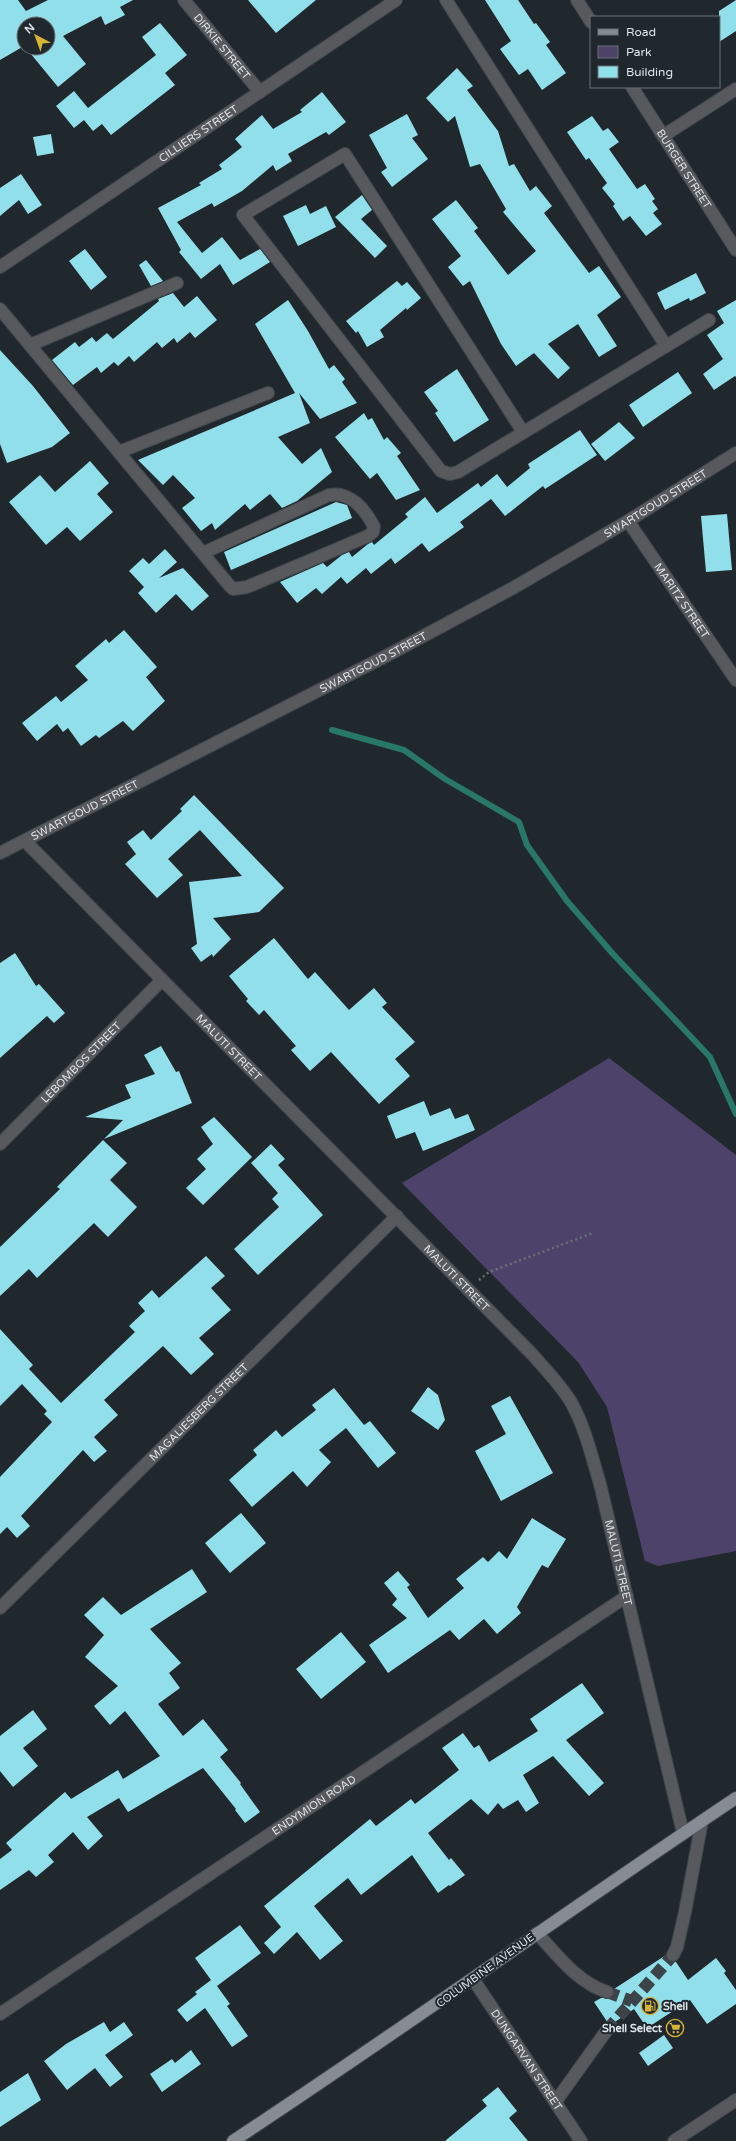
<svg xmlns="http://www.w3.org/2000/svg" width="736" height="2141" viewBox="0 0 736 2141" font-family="'Varela Round',sans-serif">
  <rect width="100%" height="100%" fill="#20282d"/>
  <path fill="#4c426a" d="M609 1058 736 1155V1551L658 1566 645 1561 607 1407 578 1362 402 1183Z"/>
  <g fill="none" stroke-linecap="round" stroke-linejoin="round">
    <path stroke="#287769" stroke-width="6" d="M332 730 404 750 445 779 519 822 527 845 567 901 613 954 710 1057 736 1114"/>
  </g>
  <path fill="#90dfeb" d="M0 0H18L26 11 48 0H133L120 7 125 15 105 25 101 16 63 36 86 64 58 87 26 48H48V24H24V46L0 60Z
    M248 0H316L276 33Z
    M485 0H518L534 24 536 23 550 42 546 45 566 73 542 90 528 69 519 75 500 49 511 41Z
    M736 0V31L719 42V11Z
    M160 23 187 55 165 73 175 85 111 135 102 124 93 131 84 120 74 128 56 106 74 91 88 108 156 55 142 37Z
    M457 68 473 86 467 90 498 131 509 166 514 164 530 191 536 186 552 206 544 213 589 273 599 266 621 297 597 315 617 346 599 357 578 324 548 344 570 368 558 379 534 353 516 366 501 344 470 281 463 286 448 267 461 256 432 219 456 200 478 228 474 231 508 275 536 251 503 212 506 209 480 164 470 167 455 116 448 122 426 98Z
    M322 92 346 122 329 135 326 132 288 154 292 161 276 171 273 165 242 191 214 207 212 203 177 222 202 253 222 237 240 260 260 249 270 262 233 285 220 264 201 279 179 252 181 250 158 208 201 185 199 183 222 169 219 165 242 147 235 139 262 115 273 129 302 112 300 110Z
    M407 114 418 135 412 138 428 159 392 187 381 172 387 168 369 135Z
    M592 116 603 131 608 128 619 142 609 149 637 189 645 184 655 199 652 201 658 209 653 213 662 224 646 236 630 216 623 221 613 206 615 204 602 188 607 183 589 158 586 160 567 132Z
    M51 134 54 153 37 156 33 137Z
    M21 174 42 205 28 214 19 200 0 216V188Z
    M362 195 372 210 361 219 387 246 375 258 335 217Z
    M306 205 310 214 326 206 336 227 298 246 283 216Z
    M85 249 107 277 91 290 69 261Z
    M146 260 163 281 151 286 139 265Z
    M696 273 706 293 690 301 689 298 665 310 657 293Z
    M397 281 402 286 407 282 421 298 407 310 406 308 380 330 384 337 367 347 358 331 356 333 346 321Z
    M173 293 184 307 197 296 217 320 195 338 190 332 177 343 174 338 162 348 157 342 134 362 129 356 118 366 114 362 101 373 97 367 73 385 52 360 75 342 79 347 92 337 96 342 107 333 113 339 159 301 158 299Z
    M288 300 308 331 329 369 334 365 345 379 342 382 357 403 320 419 299 393 310 423 278 437 302 464 321 448 332 472 297 501 282 508 270 494 250 510 245 504 215 530 212 523 201 531 182 508 195 498 173 475 163 485 138 460 295 393 255 324Z
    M736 300V377L735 376 714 390 703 374 723 359 707 335 724 323 717 311Z
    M0 350 33 386 70 433 52 447 7 463 0 444Z
    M457 369 489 420 454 442 435 413 438 411 424 392Z
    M678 372 692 393 643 427 629 405Z
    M364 413 368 420 372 418 384 440 387 437 401 453 397 456 420 490 396 500 377 473 370 479 335 437Z
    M619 422 635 438 605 461 591 444Z
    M580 430 597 455 545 489 543 486 505 516 491 499 460 522 464 527 429 552 422 543 395 564 391 558 371 574 366 568 347 584 341 577 322 594 316 588 297 603 280 582 323 563 327 567 342 555 349 552 352 557 368 544 372 542 374 545 408 517 405 514 425 497 437 513 478 483 481 487 497 474 507 487 530 468 528 464Z
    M90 461 109 483 97 494 113 512 80 541 67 527 46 545 9 502 40 475 55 492Z
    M336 502 347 505 352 518 231 570 224 552Z
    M727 514 732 570 706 572 701 516Z
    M165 549 177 562 159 578 183 568 209 596 192 611 176 594 156 613 138 593 144 587 129 571 143 558 149 564Z
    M124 630 157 667 146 677 165 701 133 731 123 721 99 738 96 735 81 746 68 728 63 732 57 724 37 741 22 723 56 696 61 702 88 680 75 666 106 639 109 643Z
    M194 795 284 888 259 912 213 918 231 939 213 957 212 954 201 962 191 948 197 944 189 882 242 876 200 830 168 859 183 875 157 898 125 864 136 854 127 842 143 830 151 840 182 811 180 809Z
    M274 938 308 979 315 972 349 1010 374 988 387 1003 382 1007 415 1042 395 1059 410 1076 379 1104 331 1052 310 1071 291 1050 296 1046 264 1010 259 1015 246 1001 248 999 229 976Z
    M15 953 36 986 39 984 65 1013 54 1023 47 1016 0 1058V963Z
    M161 1046 176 1072 179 1071 192 1103 104 1139 123 1120 85 1117 131 1098 125 1085 155 1074 144 1055Z
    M424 1101 430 1116 450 1108 455 1119 468 1114 475 1130 423 1151 415 1132 396 1139 387 1116Z
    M214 1117 252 1157 203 1205 186 1188 206 1169 197 1159 213 1144 201 1127Z
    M103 1140 127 1163 110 1180 137 1207 108 1237 94 1223 37 1278 29 1269 0 1296V1247L60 1189 57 1187Z
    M271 1144 285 1159 278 1165 323 1215 258 1275 234 1249 279 1207 272 1199 278 1193 251 1163Z
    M206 1256 225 1276 211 1288 231 1310 199 1338 214 1354 191 1375 163 1346 104 1400 118 1415 94 1437 107 1451 94 1462 83 1450 21 1516 30 1526 17 1538 7 1527 0 1534V1477L52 1422 44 1414 47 1411 22 1384 0 1406V1329L33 1365 29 1369 61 1403 135 1332 129 1326 145 1311 138 1303 152 1290 159 1298Z
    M428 1387 438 1395 445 1420 438 1430 411 1411Z
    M334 1388 364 1425 370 1421 396 1453 378 1468 346 1428 319 1450 331 1462 307 1487 293 1471 252 1507 229 1480 257 1455 253 1450 276 1430 282 1437 316 1410 312 1405Z
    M510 1396 553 1473 501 1501 475 1451 506 1434 491 1406Z
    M241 1513 266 1543 230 1573 205 1543Z
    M532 1518 566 1539 548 1568 542 1565 517 1607 521 1613 497 1634 484 1619 459 1640 450 1630 388 1673 369 1645 407 1618 392 1605 397 1599 384 1583 398 1571 410 1585 407 1587 428 1618 464 1588 456 1579 483 1557 488 1562 499 1551 507 1559Z
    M192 1569 207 1592 150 1629 181 1663 169 1673 180 1688 158 1704 183 1736 203 1719 228 1750 220 1757 241 1783 240 1784 260 1812 245 1823 235 1810 236 1809 203 1768 128 1812 119 1798 87 1817 103 1836 88 1850 73 1832 48 1855 54 1862 36 1877 29 1870 0 1890V1859L12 1850 6 1843 65 1792 71 1799 118 1770 123 1779 160 1756 125 1711 110 1725 94 1706 118 1686 85 1657 104 1635 84 1615 103 1597 121 1615Z
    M341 1632 366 1662 321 1699 296 1669Z
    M582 1683 604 1713 566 1740 604 1783 589 1796 553 1756 523 1775 539 1803 526 1812 518 1800 503 1809 498 1803 488 1815 471 1799 428 1833 449 1860 451 1858 465 1875 450 1886 449 1885 438 1893 412 1855 361 1895 348 1878 314 1906 343 1941 320 1960 297 1932 274 1954 264 1943 281 1927 264 1906 370 1819 376 1826 411 1799 415 1804 459 1770 442 1748 463 1733 474 1748 479 1745 489 1762 538 1731 530 1719Z
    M33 1710 47 1729 23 1748 38 1766 13 1787 0 1771V1736Z
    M240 1925 261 1953 217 1986 230 2004 227 2006 248 2036 232 2047 205 2008 187 2022 177 2010 197 1994 195 1992 211 1980 195 1958Z
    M666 1955 669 1961 676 1962 688 1980 716 1958 726 1971 724 1973 736 1990V2004L707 2024 690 2000 647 2028 634 2009 612 2024 608 2023 594 2002 601 1998H611L614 1994V1989Z
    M104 2022 110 2032 124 2022 133 2035 105 2055 123 2077 110 2087 95 2068 67 2090 44 2061 66 2044Z
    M664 2035 673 2048 648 2066 639 2053Z
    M191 2050 201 2064 162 2092 150 2074 172 2059 175 2063Z
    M28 2073 41 2100 0 2127V2092Z
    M498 2087 517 2111 509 2118 528 2141H445L487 2106 482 2100Z"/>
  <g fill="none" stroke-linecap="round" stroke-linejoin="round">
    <path stroke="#3d4449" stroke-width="12" stroke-dasharray="12 6" stroke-linecap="butt" d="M607 1992 632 2001
      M607 2030 673 1955"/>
    <defs>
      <g id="minor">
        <path id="s1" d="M184 0 260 92"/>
        <path d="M446 0 666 346"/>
        <path d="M577 0 591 22"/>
        <path id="s2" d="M632 87 736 250"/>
        <path d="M663 136 736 89"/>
        <path id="s3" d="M0 267 396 0"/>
        <path d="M0 309 229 585 233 589 247 587 368 536 373 532 374 527C365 509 350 491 329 495L203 553"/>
        <path d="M30 345 177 283"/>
        <path d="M523 432 345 154 243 215 441 471 450 474 458 472 709 320"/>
        <path d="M119 452 268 393"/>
        <path id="s4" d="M628 521 736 680"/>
        <path id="s5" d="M25 841 532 1354C545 1369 560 1384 571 1402 585 1427 592 1457 600 1484L683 1833"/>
        <path id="s6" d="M0 853 388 655 513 588 628 521 736 453"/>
        <path id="s7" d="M0 1144 162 980"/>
        <path id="s8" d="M0 1608 397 1216"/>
        <path d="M537 1933C557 1955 578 1983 607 1992"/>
        <path d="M673 1955 677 1947 685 1912 702 1821"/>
        <path id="s9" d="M473 1979 581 2141"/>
        <path id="s10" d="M0 2014 627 1596"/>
        <path d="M556 2101 607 2030"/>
        <path d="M674 2141 736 2100"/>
      </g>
      <path id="major" d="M233 2141C403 2029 567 1911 736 1798"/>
    </defs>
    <use href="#minor" stroke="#3f464b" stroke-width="14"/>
    <use href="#major" stroke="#3f464b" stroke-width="14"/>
    <path stroke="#6a7176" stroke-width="2.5" stroke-dasharray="2 3" stroke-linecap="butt" d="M479 1280 489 1272 593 1233"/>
    <use href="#minor" stroke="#57595d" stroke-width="12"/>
    <use href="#major" stroke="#878b93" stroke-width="12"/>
  </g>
  <defs>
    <symbol id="fuel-ring" viewBox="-11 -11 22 22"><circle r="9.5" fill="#20282d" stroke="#d8b434" stroke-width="1.5"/><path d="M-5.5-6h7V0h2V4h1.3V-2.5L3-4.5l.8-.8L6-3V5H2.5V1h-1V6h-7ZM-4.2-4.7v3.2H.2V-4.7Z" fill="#d8b434"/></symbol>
    <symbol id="supermarket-ring" viewBox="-11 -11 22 22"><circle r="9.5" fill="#20282d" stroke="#d8b434" stroke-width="1.5"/><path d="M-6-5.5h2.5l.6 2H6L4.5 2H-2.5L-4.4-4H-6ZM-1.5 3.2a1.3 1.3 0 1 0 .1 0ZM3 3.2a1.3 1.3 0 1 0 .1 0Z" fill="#d8b434"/></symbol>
  </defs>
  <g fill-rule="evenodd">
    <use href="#fuel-ring" x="640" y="1996" width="20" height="20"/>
    <use href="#supermarket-ring" x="665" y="2018" width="20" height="20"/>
  </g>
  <g text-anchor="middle" stroke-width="4" stroke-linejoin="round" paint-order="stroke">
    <g font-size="11" fill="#dfe4e8" stroke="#20282d">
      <text dy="4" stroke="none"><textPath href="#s1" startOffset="60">DIRKIE STREET</textPath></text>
      <text dy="4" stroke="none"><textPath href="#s3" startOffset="239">CILLIERS STREET</textPath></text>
      <text dy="4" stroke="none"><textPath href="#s2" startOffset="97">BURGER STREET</textPath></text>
      <text dy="4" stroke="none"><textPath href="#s6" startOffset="743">SWARTGOUD STREET</textPath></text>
      <text dy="4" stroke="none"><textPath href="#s4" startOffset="96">MARITZ STREET</textPath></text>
      <text dy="4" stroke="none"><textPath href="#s6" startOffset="419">SWARTGOUD STREET</textPath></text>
      <text dy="4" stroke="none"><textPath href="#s6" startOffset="95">SWARTGOUD STREET</textPath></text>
      <text dy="4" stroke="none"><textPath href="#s5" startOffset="290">MALUTI STREET</textPath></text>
      <text dy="4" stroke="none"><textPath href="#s7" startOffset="115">LEBOMBOS STREET</textPath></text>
      <text dy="4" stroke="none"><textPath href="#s5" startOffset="614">MALUTI STREET</textPath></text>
      <text dy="4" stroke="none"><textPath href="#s8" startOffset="279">MAGALIESBERG STREET</textPath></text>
      <text dy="4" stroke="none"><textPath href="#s5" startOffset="951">MALUTI STREET</textPath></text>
      <text dy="4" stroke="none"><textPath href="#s10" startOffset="377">ENDYMION ROAD</textPath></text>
      <text transform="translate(485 1970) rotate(-36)" y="4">COLUMBINE AVENUE</text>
      <text dy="4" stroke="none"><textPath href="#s9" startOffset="97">DUNGARVAN STREET</textPath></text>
    </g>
    <g font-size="11" font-weight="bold" fill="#dfe4e8" stroke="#20282d" text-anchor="start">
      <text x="663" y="2010">Shell</text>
      <text x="662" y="2032" text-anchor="end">Shell Select</text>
    </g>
  </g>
  <rect x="590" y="16" width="130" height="72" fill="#20282d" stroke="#6c7378"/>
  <rect x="598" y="29" width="20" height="6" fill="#878b93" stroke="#6c7378"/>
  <text x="626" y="36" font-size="12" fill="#dfe4e8">Road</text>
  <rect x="598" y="46" width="20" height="12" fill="#4c426a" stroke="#6c7378"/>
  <text x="626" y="56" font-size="12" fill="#dfe4e8">Park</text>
  <rect x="598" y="66" width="20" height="12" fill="#90dfeb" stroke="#6c7378"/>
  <text x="626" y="76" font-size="12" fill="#dfe4e8">Building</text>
  <g transform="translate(36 36) rotate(319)"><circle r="19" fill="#20282d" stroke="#6c7378"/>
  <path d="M0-3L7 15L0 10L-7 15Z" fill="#d8b434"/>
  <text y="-6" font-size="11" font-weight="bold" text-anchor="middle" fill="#dfe4e8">N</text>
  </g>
</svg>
